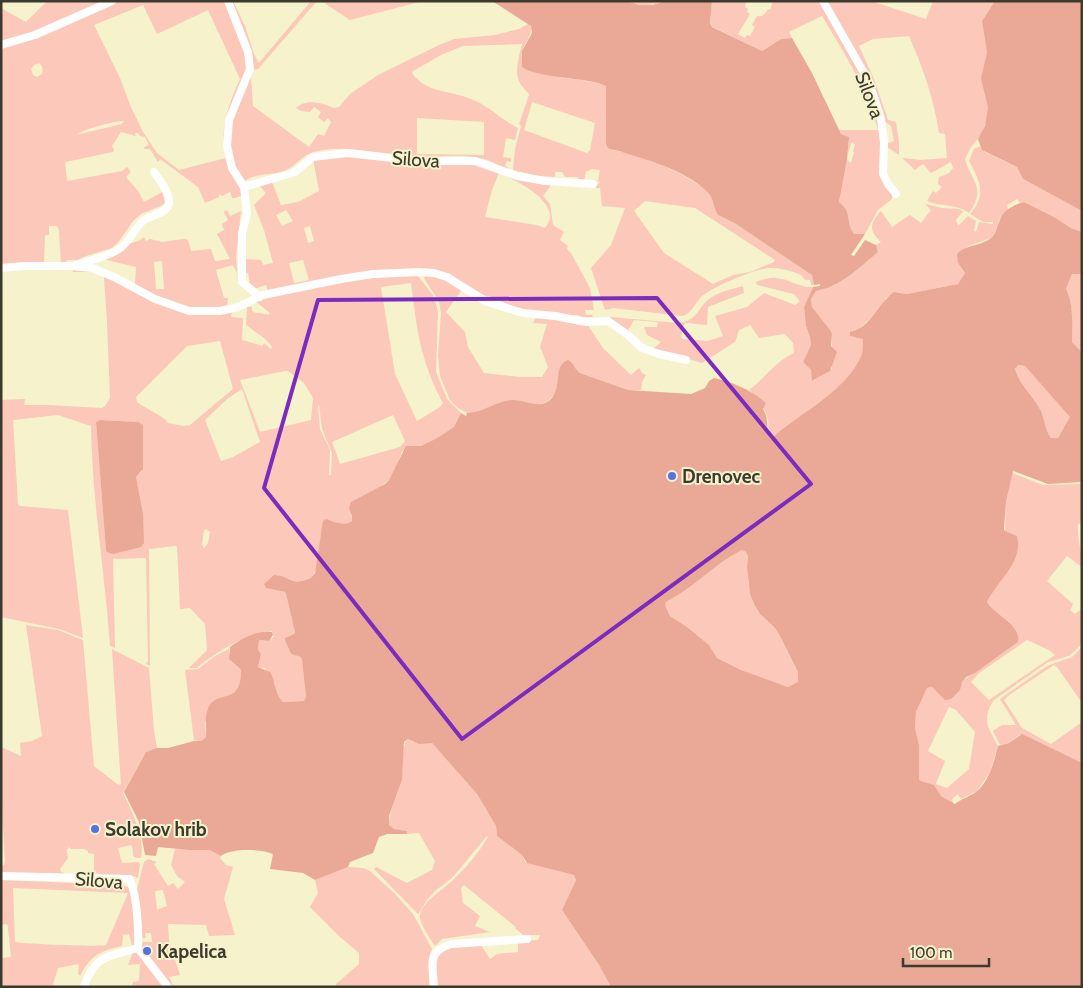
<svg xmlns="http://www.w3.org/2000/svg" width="1083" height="988" viewBox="0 0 1083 988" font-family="Cabin,sans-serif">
  <rect width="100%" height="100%" fill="#f5f2cc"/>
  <path fill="#fbc8ba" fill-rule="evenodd" d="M47 1H104L38 30 1 42V8L26 22Z
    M117 1H225L242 38 247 69 225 135 241 187V196L235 198H232L230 192 222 196 220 194 219 197 205 203 198 187 160 159 158 162 150 149H145L144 147 149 145 145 137 140 136 138 133H135L136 136 121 132 112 146 114 150 113 152 65 162 67 181 122 171 127 167 131 172 126 177 138 191 144 202 164 191 166 201 163 205 141 214 133 221 120 240 112 248 86 256 77 260H68L61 265 59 230 57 226H49V235H45L44 265 1 266V47ZM143 5 157 34 208 10 240 79C228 105 219 130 226 158L179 170 157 153 143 132 131 107 120 78 94 25ZM39 63C43 66 43 70 42 74L37 77 33 75 31 69 34 65ZM124 121 122 124 76 135C83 129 115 121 124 121Z
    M229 1H233L245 26 254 54 259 63 311 1H317L258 69 254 70Z
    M321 1 326 3V1H423L350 20Z
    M628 1H665C653 6 638 7 628 1Z
    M712 1H746L745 7 748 9 747 12 750 14 738 34 745 38 747 35 750 36 755 27 752 25 757 16C763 17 765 14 768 9L770 10 773 1H821L863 73 877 109 883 161 892 194V199L878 210 865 234H854C845 221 853 213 839 202L847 160 851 163 854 152H853L855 144 851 143 848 154 849 137 841 134 839 130H878C866 87 845 54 822 16L789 32 792 38 781 39 762 51 713 27 710 25Z
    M824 1H871L926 19 933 1H995L982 21 987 53 986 99 988 108V115L982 134 971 147 965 159C971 181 987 188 969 213 956 203 944 208 927 201L933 191 936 193 942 187 938 184 939 177 949 173 953 168 951 162 931 173 923 164 915 170 902 158 921 160 947 158 945 134 939 133C934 99 923 68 909 36L873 39 859 46 874 79 888 120 896 122 899 142V155L887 147 886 144 894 141 891 126 883 120 873 90Z
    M528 24 531 26C532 36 525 41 523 50 521 55 522 62 522 67 533 77 587 78 606 86L613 150C638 154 691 174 709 194 714 200 713 208 718 215L736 224 810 273 812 275 814 285H811L810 280H805L801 275C792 271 781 268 771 268 758 267 709 288 700 298 694 305 692 313 682 316L613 308 605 310 591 268 611 245 625 208 602 206 600 188H595L600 182 591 180 598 181 600 170 591 169 589 171H586L584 182 580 181 578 177H565L562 172H555V177L537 176 513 170 515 149 521 126 519 124 529 95C527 91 524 89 521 85 513 72 519 58 522 44L463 46 443 54 413 71 412 73C426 93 448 90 468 98 487 104 500 119 518 128L515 140 506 138 503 157 511 158V162L507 161 505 166 509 168 508 170C500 167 493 161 484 159 462 153 438 157 416 157 381 156 348 143 314 152 301 155 295 168 282 172 269 175 253 173 242 183L231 163 229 125 251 71 253 72 251 76 253 106 309 147 318 134 324 136 331 122 328 118 324 122 318 117 321 112 314 107 310 112 301 111 296 108C307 98 322 103 334 108L339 107 350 94 378 75 441 44 454 39 495 35 519 29ZM532 102 595 123 590 150 587 153 524 130ZM417 118 484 122V155L417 154ZM645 201 695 208 775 260 774 262 750 272 733 275 713 284 664 253 634 211Z
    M980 146 985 152 1017 167 1023 179 1082 211V232L1071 228 1054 217 1024 202 1020 203 1017 199 1007 205 1008 210 1000 218 997 229 991 238 968 246 958 263 965 273 958 284 907 294 897 292 886 298 881 307 869 320 850 336 863 338C863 343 864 349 862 354 850 388 799 414 773 437H770C768 431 769 426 768 420 767 412 756 394 749 390 764 379 776 361 794 353L793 343 785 334 759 338 750 325 739 330 735 342 702 363 653 349 661 342 647 335 644 327H657L658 322 634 320 627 332 600 318 610 317 678 323C699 321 697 306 712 297 721 291 733 289 743 286L744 293 708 307 707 325 687 323 684 324 681 337 683 339 708 341 723 336 715 316 747 307 764 293 795 305 800 301 794 294 757 285 756 282C762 280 769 277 776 278 790 279 799 288 813 287L804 307 806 326 810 337 811 345 803 362 811 370 813 381 832 369V334L812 307 811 299 816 291C842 286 859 269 878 252L876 245 881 242C869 231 869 224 881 211L892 227 910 215 921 223 931 210 925 204 942 208 959 209 963 211 956 220 958 226 968 216 976 221 974 231 976 232 979 222 993 224V222H983L970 214C987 194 980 181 969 161L974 149Z
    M333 155 473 163 552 184 543 196 550 204 553 225 564 232 560 240 568 246 567 249 571 253 590 288 594 310H585L586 315H593L592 317H583L577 315H568L519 309 489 296 476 295 461 283 414 270 268 292 266 285 254 289 248 283 250 282 248 273H244L245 259 261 260 263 265 273 263 264 230 254 205 266 193 258 184 272 182 281 205 298 202 319 191 313 159ZM499 173C515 180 546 195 550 214 551 219 548 224 545 228L537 225 485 217 492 190ZM286 210 293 221 282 226 276 215ZM310 226 314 241 308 243 304 228ZM303 260 309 280 294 283 289 263Z
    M227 210 230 216 241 211 236 256 237 273 233 265 216 270 224 298H228L227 306 224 309 195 311 142 291 135 285 136 267 107 260 103 258 128 244 139 241 144 237 146 241 150 239 162 242 184 239 188 240 191 251 211 249 215 261 230 259 217 234 224 230 222 224 228 220 224 212ZM162 261 164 289H156L154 262Z
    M72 268 85 269 104 275 140 294 189 313 232 311 231 317 243 318 242 340 263 346 264 343 271 349 272 347C265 336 254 333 246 324L247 307H252V311L256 313H261L268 315 270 313 255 301 260 298 347 279 417 275 433 295 438 311 436 372 447 399 461 413 454 427 437 438 421 446 402 451 397 466 389 480 349 509 352 517V521L348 524H339L311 579C298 583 290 581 277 575L267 588 285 592 286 594 295 631 294 634 285 638 291 654 301 657 302 660 306 697 304 701 283 702 275 693V683L265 668 258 667 261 654 258 650 259 640 269 641 274 637 272 631C255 628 209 656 197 668H189L207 650 205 624 190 608 180 609 177 547 175 546 149 549 150 666 146 664 148 661 146 558 113 559 115 648 110 646C105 573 92 500 91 426L58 415 13 420 18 504 20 506 68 510 83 638 59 629 1 617V400L25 399 24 405H49L102 408 105 406 110 398 107 321 104 278 103 275 93 272H73ZM411 283C417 330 420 360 443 403L440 407 417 421 395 374 381 287ZM220 341 233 389 190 425 184 426 168 423C163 415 145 409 137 402L136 397 187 346ZM285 371H288L304 383 313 398 311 420 260 432 240 380ZM242 389 260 442 233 457 221 461 205 420 227 399ZM319 405 322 429 332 453 331 475H329L330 450 320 429 318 406ZM393 415 405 441 400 447 340 464 332 442ZM100 420 138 422 142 471 136 477 143 513 106 551 96 422ZM206 529 210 532 208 543 204 548 202 545 204 530Z
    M1074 273 1082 274V352L1072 342V310L1066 289 1072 274Z
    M425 275 443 277 463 288 446 312 465 332 468 347 484 373 519 377H542L548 367 540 347 547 324 533 323 535 319C549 312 572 321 587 324L603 348 631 375 639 368 642 373 646 375 642 382 641 390H628L580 373 576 370 559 372 556 393 547 402 536 405 513 400 469 414 458 408 450 400 440 376 438 356 441 312 439 302 424 278Z
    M1017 365 1025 366 1071 417 1058 438 1055 439 1051 438C1045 430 1045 420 1041 411 1034 396 1021 388 1015 369Z
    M1012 473 1043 485 1082 484V523L1078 524C1077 539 1082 552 1082 567L1067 556 1047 581 1073 604 1070 610 1075 614 1080 610 1082 611V644L1069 656 1048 662 994 700C981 719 988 728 998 746L990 772 977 791 961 799 958 794 952 799 953 803 941 796 934 786 921 781 919 779V745L915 728 916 712 927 688 932 687 939 694C967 679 992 661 1018 642 1020 624 996 615 987 602L1005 531 1006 502ZM1027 640 1049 650 1055 655 989 700 971 682 979 673ZM949 707 956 710 975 732 969 769 947 788 936 784 945 761 928 751Z
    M742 550 746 552 748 556 747 567 750 594 754 604 760 614 775 628 780 636 798 672V683L788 687 741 670 717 658 709 645 687 627 670 616 665 605 666 602C693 588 714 565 742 550Z
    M26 625 58 630 83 640 94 766 117 784 121 785 112 649 149 668 154 731 157 748 146 752 123 793C132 812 145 836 141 858 128 858 136 853 131 845L118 848 122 863 138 862 140 864 138 878 131 875 95 876 91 873 100 874 94 872V854L88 853V851L84 849H71L69 847 67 850 68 858 60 869 61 872 69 875 82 873 83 876 67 877 53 873H1V865H4L5 861 1 794V747L21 756 20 743 32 741 42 736Z
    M1082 647V655L1080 656 1082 658V703L1057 667 1054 665 1009 695 1004 700 1022 728 1051 744 1082 722V763L1019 735 1009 743 1000 745 993 731 1002 725H1016L1000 699 1047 666 1072 657Z
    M229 649C229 663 232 662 241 670 241 688 237 695 218 698L205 722 206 737 201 741 194 740 185 670 198 669 215 656Z
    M408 739 414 742 432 743 477 794 496 826 497 836 522 855 525 862 574 875 576 880 562 910 599 965 611 987H435L433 964 444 947 481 945 490 959 497 954 518 952V941L538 940 540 935H527L525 937 514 927 517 928 464 885 461 888 463 903 480 916 475 926 490 932 442 939 435 946C431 940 419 923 420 915 422 901 445 889 454 879 467 867 479 852 488 837L487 836 453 877 435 891 427 900 418 914 374 869 376 867 407 883 432 870 435 861 419 833 407 834V831L393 829 389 825C389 808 400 793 402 776 403 766 401 746 408 739Z
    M175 849 211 850 221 856 220 858 226 865 233 867 224 899 235 935 209 936 206 925 168 924 169 941 180 975 169 977 174 987H169L147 957 139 942H152L151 933H145L146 938 139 939 137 889 144 862 148 859 157 862 154 864 168 886 173 883 178 889 185 882 177 876 171 865ZM163 890 167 906 157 910 155 891Z
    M348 867 363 868 370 871 395 894 413 914 432 949C425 962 431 973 429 987H336V984L359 964V953L340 937 310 907 318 893 315 880Z
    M1 880 121 885 128 887 133 892 135 945H132L129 934 123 935 122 946C100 951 91 955 80 976L78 974 79 965 78 964 58 968 52 987H1V955L2 958 11 957 8 927 7 924 1 925ZM13 888 128 893 106 945C101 947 23 944 15 942Z
    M138 951 166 987H132L133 982 139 981 140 964 128 965 133 952Z"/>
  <path fill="#eaa997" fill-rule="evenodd" d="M492 1H627L639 5H653L665 1H712L710 24 712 27 762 51 781 39 792 38 812 73 841 134 849 137 847 160 839 202C853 213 845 221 854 234H865L851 255 854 256 865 240 876 245 878 252C859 268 842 286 816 291L811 299 812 307 830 330 832 334 831 346 837 352 830 371 812 381 811 370 803 362 811 345 810 337 806 326 804 307 813 287 820 286V284L814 285 812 275 736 224 718 215C713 208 714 200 709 194 688 171 651 161 622 152 617 150 612 150 608 148L606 144V86C587 77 534 78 522 67V51L532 33 531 26Z
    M995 1H1082V211L1023 179 1017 167 982 150 978 139 985 126 988 108 981 78 987 53 982 21Z
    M1024 202 1054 217 1071 228 1082 232V274H1072L1066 289C1074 306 1072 323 1072 342L1082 352V482L1048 484 1013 471 1006 502 1004 529 1005 531 1017 536C1024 562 996 582 987 602 996 616 1021 624 1018 642L975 673 966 677 962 682 960 690 951 699 945 700 932 687 927 688 916 712 915 728 919 745V779L921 781 934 785 941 796 955 804C961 799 969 797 976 792 989 782 994 762 998 746L1009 743 1022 734 1082 763V987H611L599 965 562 910 576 880 574 875 527 863 522 855 497 836 496 826 477 794 432 743 419 744 408 739 404 742 402 780 389 816V825L394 829 407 831V834H387L379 837 373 853 350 862 348 867 315 880 303 873 270 869 273 854C261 849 231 848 221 856L210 850H190L158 847 156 856 145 855 139 822 124 792 146 752 157 748H168L194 741H201L206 737C207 727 204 718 208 709 217 687 241 708 241 670L229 659 230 647C240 639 259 629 272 632L273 635 269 641 259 640 258 650 261 654 258 667 270 672C277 684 273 691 283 702L304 701 306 697 302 660 301 657 291 654 285 640V638L294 634 295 632 286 594 285 592 266 588 264 584 274 575C292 576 289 587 311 578L315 573 323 521 326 519C334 522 344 527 352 521V516L349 509 351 502 385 484 389 480 406 446H421L437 438 454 427 461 413 466 416 467 413C482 413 497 401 512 400 524 399 539 410 550 400 563 388 552 366 568 360 575 364 574 369 580 373L628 390 691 394 705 388 709 381 714 378C734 383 750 389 766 403L763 409C770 421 765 426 770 436L773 437C800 413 848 390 862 354 863 350 863 344 863 339L850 336V332C871 328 878 303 894 292L907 294 958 284 965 273 958 263 957 254C966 244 983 246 992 237 997 232 997 226 1000 220 1003 210 1014 205 1024 202ZM1018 365 1025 366 1070 417 1058 438H1051C1045 430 1045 420 1041 411 1034 396 1021 388 1015 369ZM742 550 746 552 748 556 747 567 750 594 754 604 760 614 775 628 780 636 798 672V682L788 687 741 670 717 658 709 645 687 627 670 616 665 605 666 602C695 587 714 564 742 550Z
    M100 420 138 422 143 425V469L136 477 143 513 144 543 141 547 113 554 109 553 106 551 96 422Z"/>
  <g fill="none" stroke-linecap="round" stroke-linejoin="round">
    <path stroke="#fff" stroke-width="8" d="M228 1 248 52 250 69 229 120 227 146 232 168 244 187 247 214 242 233V282L260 297
      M823 1 868 80 875 100 881 119 884 142 883 174 888 184 896 194
      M1 45 35 35 112 1
      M244 187 295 172 313 157 347 153 420 161H475L517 176 545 181 593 184
      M76 265C90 260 107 257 119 249 130 242 134 228 144 220 151 215 168 213 169 203 169 191 160 181 154 172
      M1 268 25 266H71L92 268 114 277 155 299 189 311H220L238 307 263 295 341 279 373 274 419 272 434 273 447 277 487 302 523 313 555 316 586 322 608 321 628 335 642 348 659 354 686 360
      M1 876 129 879C137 892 139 932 138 948 108 957 95 954 84 987
      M138 948 168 987
      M434 987C433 966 426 952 451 944L527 939"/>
  </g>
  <path fill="none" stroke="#7b2cbf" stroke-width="4" stroke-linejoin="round" d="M657 298 811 484 462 739 264 488 318 300Z"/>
  <g fill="#5471e6" stroke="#f5f2cc" stroke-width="2">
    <circle cx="672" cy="476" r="5"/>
    <circle cx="95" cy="829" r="5"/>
    <circle cx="147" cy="951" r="5"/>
  </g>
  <g text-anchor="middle" stroke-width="4" stroke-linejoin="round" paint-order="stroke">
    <g font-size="19" fill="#3c3a2c" stroke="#f5f2cc">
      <text transform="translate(870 95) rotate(69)" y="7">Silova</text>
      <text transform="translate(416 159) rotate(4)" y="7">Silova</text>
      <text transform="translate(99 880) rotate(5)" y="7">Silova</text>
    </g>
    <g font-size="19" font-weight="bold" fill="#3c3a2c" stroke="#f5f2cc" text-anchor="start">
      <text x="682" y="483">Drenovec</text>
      <text x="105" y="836">Solakov hrib</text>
      <text x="157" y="958">Kapelica</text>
    </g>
  </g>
  <rect width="1083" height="988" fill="none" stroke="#3c3a2c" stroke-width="5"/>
  <path d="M903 958v8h86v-8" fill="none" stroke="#3c3a2c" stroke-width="2.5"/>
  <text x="910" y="958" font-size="15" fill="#3c3a2c" stroke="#f5f2cc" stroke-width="4" paint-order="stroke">100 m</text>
</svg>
